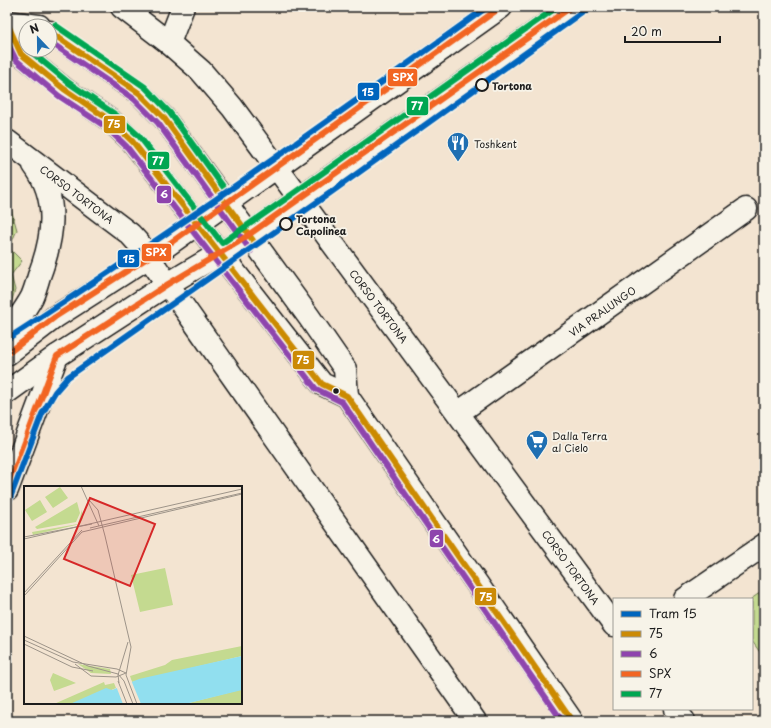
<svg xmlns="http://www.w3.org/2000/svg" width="771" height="728" viewBox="0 0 771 728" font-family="'Playpen Sans',sans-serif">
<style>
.green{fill:#c4da90;stroke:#707b56}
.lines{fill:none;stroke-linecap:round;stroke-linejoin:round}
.minor-casing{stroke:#1c1c1c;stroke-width:25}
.tertiary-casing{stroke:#1c1c1c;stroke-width:25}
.secondary-casing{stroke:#1c1c1c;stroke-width:25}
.minor{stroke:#f7f3e8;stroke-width:22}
.tertiary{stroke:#f7f3e8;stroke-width:22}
.secondary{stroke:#f7f3e8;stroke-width:22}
.bus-1-casing{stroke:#f7f3e8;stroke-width:9}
.bus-2-casing{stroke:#f7f3e8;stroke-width:9}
.bus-3-casing{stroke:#f7f3e8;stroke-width:9}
.bus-4-casing{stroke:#f7f3e8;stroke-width:9}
.bus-1{stroke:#cb8a06;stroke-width:6}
.bus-2{stroke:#8e44ad;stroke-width:6}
.bus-3{stroke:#f26522;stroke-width:6}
.bus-4{stroke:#00a651;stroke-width:6}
.tram-1-casing{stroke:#f7f3e8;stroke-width:9}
.tram-1{stroke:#0065bd;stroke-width:6}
.stop-dot{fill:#f7f3e8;stroke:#1c1c1c;stroke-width:2}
.bus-dot{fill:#1c1c1c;stroke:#f7f3e8;stroke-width:1.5}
.labels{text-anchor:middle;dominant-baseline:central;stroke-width:3.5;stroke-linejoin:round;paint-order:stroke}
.stop-label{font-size:10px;font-weight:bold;fill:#1c1c1c;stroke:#f7f3e8;text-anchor:start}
.poi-label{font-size:10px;fill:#1c1c1c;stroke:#f7f3e8;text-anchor:start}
.street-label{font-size:10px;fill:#1c1c1c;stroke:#f7f3e8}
.inset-road{fill:none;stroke:#9d9489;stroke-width:1}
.view{fill:#d62828;fill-opacity:0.15;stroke:#d62828;stroke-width:2}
.inset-edge{fill:none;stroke:#1c1c1c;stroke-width:2}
.line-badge{stroke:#f7f3e8;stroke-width:1.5}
.badge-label{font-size:11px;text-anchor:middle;font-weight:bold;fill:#fff}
</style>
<rect width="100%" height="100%" fill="#f3e4d1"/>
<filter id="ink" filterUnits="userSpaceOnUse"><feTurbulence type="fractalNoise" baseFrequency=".025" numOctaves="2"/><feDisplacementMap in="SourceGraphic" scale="8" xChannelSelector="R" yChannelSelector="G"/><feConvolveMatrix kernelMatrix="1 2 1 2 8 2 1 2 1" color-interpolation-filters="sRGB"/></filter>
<g filter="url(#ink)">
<g class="green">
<polygon points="7,195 17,230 9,248 22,261 11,275 15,290 11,303 10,312 7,313"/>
<polygon points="764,590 764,658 752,641 752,599 751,599"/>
</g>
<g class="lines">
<g class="minor-casing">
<g id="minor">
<polyline points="122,7 169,43 201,71 232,107 614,625"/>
<polyline points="169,43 183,7"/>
<polyline points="7,141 130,234 140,245 475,721"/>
<path d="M7,335C15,323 25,310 32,297C35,290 37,283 39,276C53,239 60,199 34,165"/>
<polyline points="458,413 746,209"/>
<polyline points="685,599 764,545"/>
<polyline points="675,709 684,721"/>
</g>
</g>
<g class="tertiary-casing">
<polyline id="tertiary" points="7,490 57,356"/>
</g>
<g class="secondary-casing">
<g id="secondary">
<polyline points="7,22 39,26"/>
<polyline points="7,23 21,54 64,89 111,121 133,142 322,384 347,396 572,721"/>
<polyline points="50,32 139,93 164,118 309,317 345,369 347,396"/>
<polyline points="7,354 55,317 166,246 501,7"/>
<polyline points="7,392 57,356 168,284 237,243 571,7"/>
</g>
</g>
<use href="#minor" class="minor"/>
<use href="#tertiary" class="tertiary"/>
<use href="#secondary" class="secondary"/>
<g class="bus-1-casing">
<g id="bus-1">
<polyline points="7,23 21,54 64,89 111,121 133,142 322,384 347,396 572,721"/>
<polyline points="50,32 139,93 164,118 257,246"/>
</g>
</g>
<g class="bus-2-casing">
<g id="bus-2">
<polyline points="7,42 16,60 59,96 106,127 127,147 316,389 342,402 562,721"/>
<polyline points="50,42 134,99 158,123 251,251"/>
</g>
</g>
<g class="bus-3-casing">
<g id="bus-3">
<polyline points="7,354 55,317 166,246 501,7"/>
<polyline points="7,490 57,356 168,284 237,243 571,7"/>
</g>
</g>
<g class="bus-4-casing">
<g id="bus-4">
<polyline points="55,25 145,87 170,113 227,192 487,7"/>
<polyline points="29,50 69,83 116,115 139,136 222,243 287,198 557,7"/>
</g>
</g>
<use href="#bus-1" class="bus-1"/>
<use href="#bus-2" class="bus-2"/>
<use href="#bus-3" class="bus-3"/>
<use href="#bus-4" class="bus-4"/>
<g class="tram-1-casing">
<g id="tram-1">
<path d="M7,339C171,234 329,120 487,7"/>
<polyline points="7,506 42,414 55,392 68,377 330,193 590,7"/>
</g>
</g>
<use href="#tram-1" class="tram-1"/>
</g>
</g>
<defs>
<g id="restaurant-pin" transform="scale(1.15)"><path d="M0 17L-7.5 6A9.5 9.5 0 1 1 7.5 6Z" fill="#1f6fb2" stroke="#f7f3e8"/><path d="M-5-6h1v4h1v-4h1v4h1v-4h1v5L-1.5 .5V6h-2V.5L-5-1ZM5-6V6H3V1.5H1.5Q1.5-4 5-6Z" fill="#fff"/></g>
<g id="supermarket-pin" transform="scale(1.15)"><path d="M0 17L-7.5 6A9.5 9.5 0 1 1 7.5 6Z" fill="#1f6fb2" stroke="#f7f3e8"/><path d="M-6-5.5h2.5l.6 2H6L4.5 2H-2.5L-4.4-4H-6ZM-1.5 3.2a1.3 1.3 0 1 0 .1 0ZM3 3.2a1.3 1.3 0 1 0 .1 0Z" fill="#fff"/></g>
</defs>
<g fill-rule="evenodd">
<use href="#restaurant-pin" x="458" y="143"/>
<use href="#supermarket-pin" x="537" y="441"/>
</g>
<g class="stop-dot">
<circle cx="482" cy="85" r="6"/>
<circle cx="286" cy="224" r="6"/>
</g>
<circle class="bus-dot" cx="336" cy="391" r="3.5"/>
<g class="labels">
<g class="stop-label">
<text x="492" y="85">Tortona</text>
<text x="296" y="218">Tortona<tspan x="296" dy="12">Capolinea</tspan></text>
</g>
<g class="poi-label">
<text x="474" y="143">Toshkent</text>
<text x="552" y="435">Dalla Terra<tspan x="552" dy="12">al Cielo</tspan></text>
</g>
<g class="street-label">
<text transform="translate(77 194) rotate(37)">CORSO TORTONA</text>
<text transform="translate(379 306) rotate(53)">CORSO TORTONA</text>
<text transform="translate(602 311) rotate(-35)">VIA PRALUNGO</text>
<text transform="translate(571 567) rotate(54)">CORSO TORTONA</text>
</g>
</g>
<g transform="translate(24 486)">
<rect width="218" height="218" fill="#f3e4d1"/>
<path d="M36,1L44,12L29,22L21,11ZM16,14L23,26L8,35L1,24ZM53,16L56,27L52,36L13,43L11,41ZM58,24L59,32L56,38L9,49L8,46L54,38ZM141,82L149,119L116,126L107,89ZM218,160V170L108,196L106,190L141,179L148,174ZM54,178L86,183L87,188L67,187ZM29,187L52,197L30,205L26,194ZM80,196L81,199L90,197L92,202L55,218H30ZM215,204H218V218H161Z" fill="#c4da90"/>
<path d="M218,170V204L161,218H46L82,202L88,204L115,193Z" fill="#91dfef"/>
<path d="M107,194L117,218H99L92,200Z" fill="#f3e4d1"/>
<path class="inset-road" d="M57,0L75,40M65,14L74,24L81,50L107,161L102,189L113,218M66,42L218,7M0,51L68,38M0,53L218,3M0,107L58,44M0,110L58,46L218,8M0,150L64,180L94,188L100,195L109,218M0,154L49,176L93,183L102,187M0,158L48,181L69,185M51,178L67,190L92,191L102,187M94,195L103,218M95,197L94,189L104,156"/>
<path class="view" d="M66,12L131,38L106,100L40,73Z"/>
<rect width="218" height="218" class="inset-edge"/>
</g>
<g class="line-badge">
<rect x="387" y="68" width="31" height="19" rx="4" fill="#f26522"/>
<rect x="357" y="82" width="23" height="19" rx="4" fill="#0065bd"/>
<rect x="406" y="96" width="23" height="20" rx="4" fill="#00a651"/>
<rect x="103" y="115" width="23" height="19" rx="4" fill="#cb8a06"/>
<rect x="147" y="151" width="23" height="19" rx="4" fill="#00a651"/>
<rect x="156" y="185" width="16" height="19" rx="4" fill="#8e44ad"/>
<rect x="141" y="243" width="31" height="19" rx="4" fill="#f26522"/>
<rect x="117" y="249" width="23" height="19" rx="4" fill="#0065bd"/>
<rect x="292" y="350" width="23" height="20" rx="4" fill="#cb8a06"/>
<rect x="429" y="529" width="15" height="19" rx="4" fill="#8e44ad"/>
<rect x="474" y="587" width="23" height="19" rx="4" fill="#cb8a06"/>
</g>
<g class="badge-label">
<text x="403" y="81">SPX</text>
<text x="368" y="96">15</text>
<text x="417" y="110">77</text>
<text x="114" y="128">75</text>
<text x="158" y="165">77</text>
<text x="164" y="198">6</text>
<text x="156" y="256">SPX</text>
<text x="129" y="263">15</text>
<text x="303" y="364">75</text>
<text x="436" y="543">6</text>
<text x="486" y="601">75</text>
</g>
<rect width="771" height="728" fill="none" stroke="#f7f3e8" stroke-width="24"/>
<rect x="12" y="12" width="747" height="704" fill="none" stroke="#1c1c1c" stroke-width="1.5" filter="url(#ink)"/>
<rect x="613" y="598" width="140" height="112" fill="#f7f3e8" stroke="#9f9d96"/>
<rect x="621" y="611" width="20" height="6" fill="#0065bd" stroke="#9f9d96"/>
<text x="649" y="618" font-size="12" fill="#1c1c1c">Tram 15</text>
<rect x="621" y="631" width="20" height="6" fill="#cb8a06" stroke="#9f9d96"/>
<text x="649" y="638" font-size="12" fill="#1c1c1c">75</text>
<rect x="621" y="651" width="20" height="6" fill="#8e44ad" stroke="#9f9d96"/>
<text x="649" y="658" font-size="12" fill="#1c1c1c">6</text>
<rect x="621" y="671" width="20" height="6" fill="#f26522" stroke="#9f9d96"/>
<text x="649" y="678" font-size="12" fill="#1c1c1c">SPX</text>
<rect x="621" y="691" width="20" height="6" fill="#00a651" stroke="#9f9d96"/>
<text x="649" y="698" font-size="12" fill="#1c1c1c">77</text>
<g transform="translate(38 38) rotate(338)"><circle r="19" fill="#f7f3e8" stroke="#9f9d96"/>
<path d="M0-3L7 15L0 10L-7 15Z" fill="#1f6fb2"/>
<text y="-6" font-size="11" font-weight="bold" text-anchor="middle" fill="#1c1c1c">N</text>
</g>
<path d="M625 36v6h95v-6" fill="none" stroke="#1c1c1c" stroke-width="2"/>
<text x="631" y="36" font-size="12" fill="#1c1c1c" stroke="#f7f3e8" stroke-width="3" paint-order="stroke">20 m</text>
</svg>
